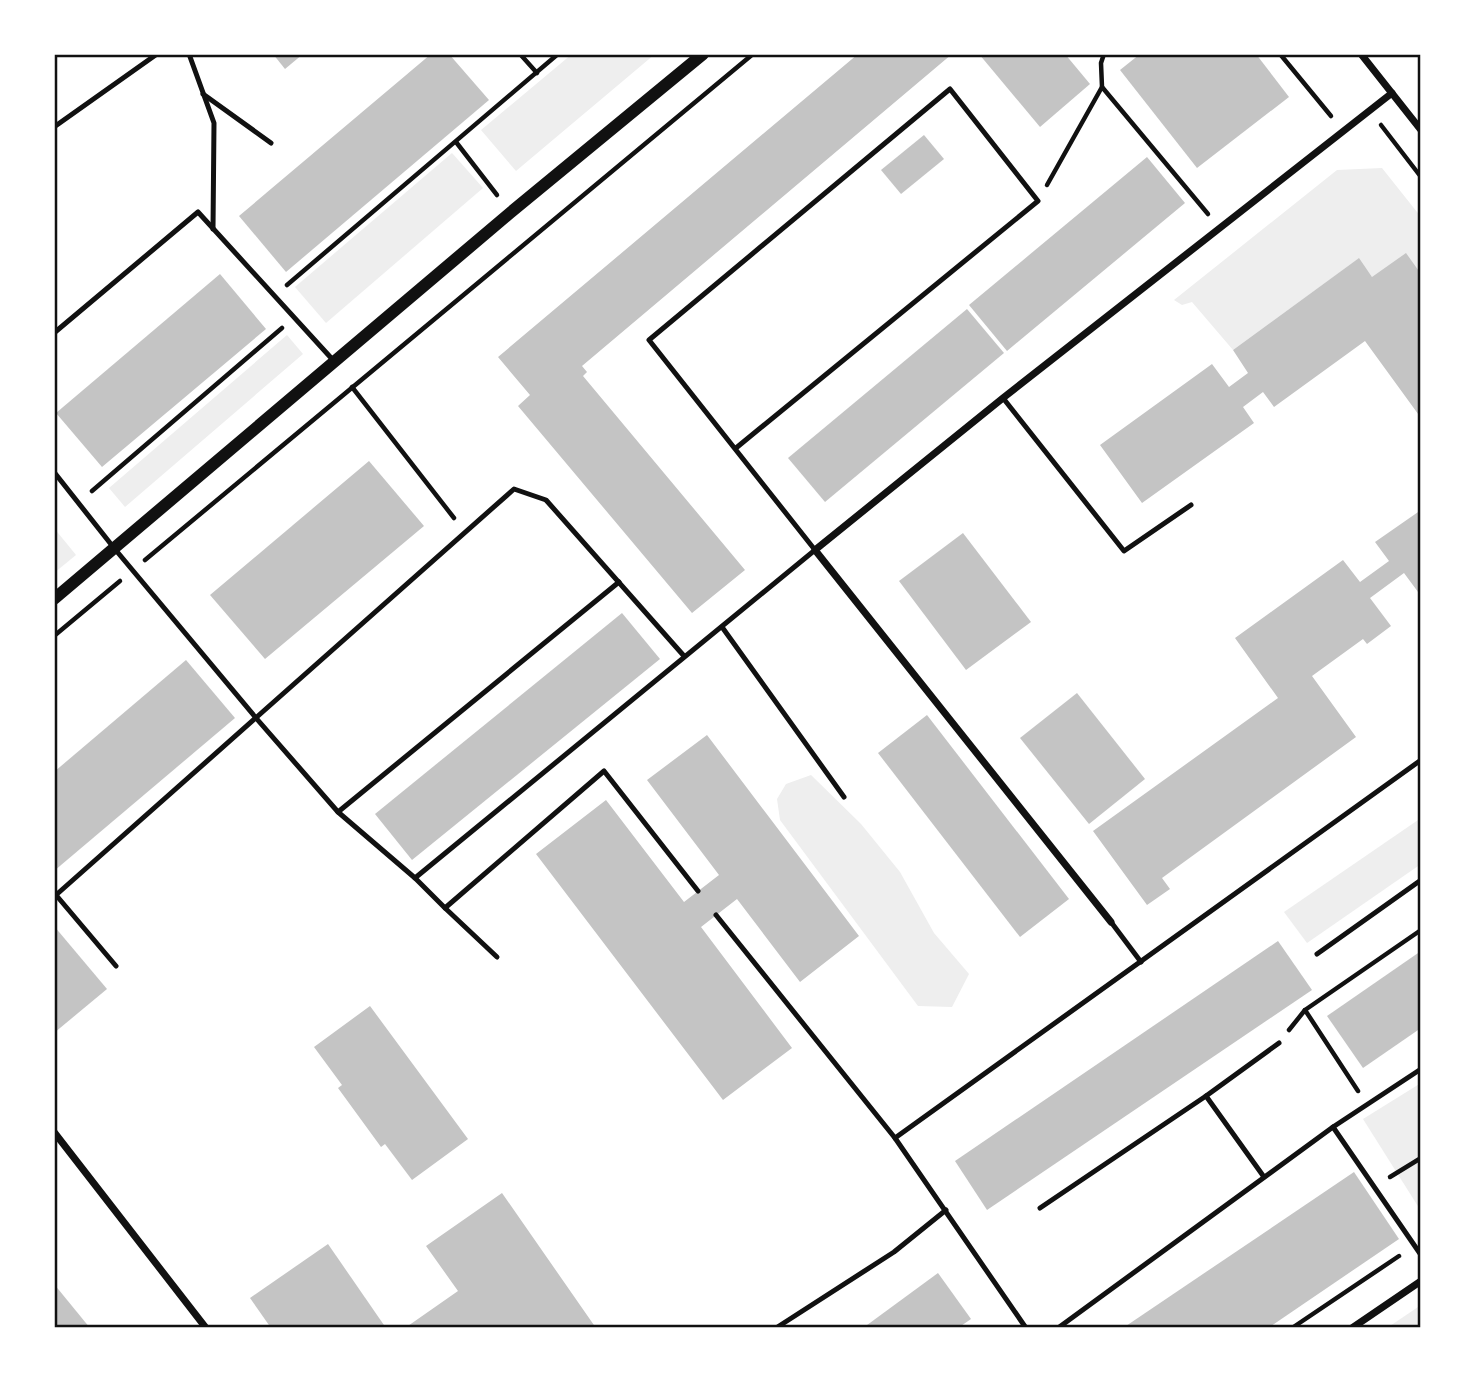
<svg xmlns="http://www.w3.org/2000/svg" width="1475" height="1382" viewBox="0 0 1475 1382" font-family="'DejaVu Sans',sans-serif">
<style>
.green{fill:#eee}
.building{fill:#c4c4c4}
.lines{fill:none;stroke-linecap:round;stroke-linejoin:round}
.path{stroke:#111;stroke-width:4.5}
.service{stroke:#111;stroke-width:5}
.minor{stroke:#111;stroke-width:7}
.tertiary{stroke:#111;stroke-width:12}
.neatline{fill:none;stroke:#111;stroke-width:2.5}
</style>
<rect width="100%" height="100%" fill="#fff"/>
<g class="green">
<polygon points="572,54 655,54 516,171 481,130"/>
<polygon points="452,153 483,188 326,323 295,287"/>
<polygon points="1382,168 1421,217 1421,274 1372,277 1358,259 1233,350 1192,302 1182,305 1174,300 1337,170"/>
<polygon points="287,335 303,354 125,507 109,488"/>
<polygon points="54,528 76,555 54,573"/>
<polygon points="811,775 861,824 900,872 934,933 969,974 952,1007 918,1006 780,820 777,799 786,784"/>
<polygon points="1421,818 1421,864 1307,943 1284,912"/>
<polygon points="1421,1083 1421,1211 1363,1119"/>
<polygon points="1421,1305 1421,1328 1387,1328"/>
</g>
<g class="building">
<polygon points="273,54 303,54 285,69"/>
<polygon points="431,54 449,54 489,100 286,272 239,216"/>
<polygon points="858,54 952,54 582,366 587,372 583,376 745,570 692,613 518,406 530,395 498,357"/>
<polygon points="979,54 1065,54 1090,84 1040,127"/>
<polygon points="1140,54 1256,54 1289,97 1197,168 1120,70"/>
<polygon points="924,135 944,159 901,194 881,170"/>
<polygon points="1147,157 1185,203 1007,351 969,305"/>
<polygon points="1406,253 1421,274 1421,418 1365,341 1274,407 1263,392 1243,407 1254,423 1142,503 1100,445 1212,364 1229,387 1248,373 1233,350 1359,258 1372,277"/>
<polygon points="220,274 266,329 102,467 56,413"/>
<polygon points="967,309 1004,353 825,502 788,458"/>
<polygon points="369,461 424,526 265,659 210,595"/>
<polygon points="1421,510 1421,596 1404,573 1370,598 1391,626 1367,644 1363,639 1312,676 1356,737 1162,878 1170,889 1147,905 1093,831 1278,698 1235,638 1343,560 1360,582 1389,561 1375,542"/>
<polygon points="963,533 1031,622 966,670 899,581"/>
<polygon points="622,613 660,659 412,860 375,814"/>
<polygon points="186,660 235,718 54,871 54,772"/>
<polygon points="1077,693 1145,779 1089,824 1020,738"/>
<polygon points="927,715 1069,899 1020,937 878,753"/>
<polygon points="707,735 859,936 800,982 737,899 701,927 792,1048 723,1100 536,854 606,800 684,902 719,875 647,780"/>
<polygon points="54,926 107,989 54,1033"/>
<polygon points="1278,941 1312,990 987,1210 955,1161"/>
<polygon points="1421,951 1421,1028 1363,1068 1327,1016"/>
<polygon points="370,1006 468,1139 412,1180 385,1144 381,1147 338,1088 342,1085 314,1047"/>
<polygon points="1354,1172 1399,1239 1268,1328 1123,1328"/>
<polygon points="502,1193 596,1328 405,1328 458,1291 426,1246"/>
<polygon points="328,1244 386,1328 271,1328 250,1298"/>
<polygon points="938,1273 971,1319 958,1328 863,1328"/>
<polygon points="54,1284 90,1328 54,1328"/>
</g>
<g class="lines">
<g class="path">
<polyline points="520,54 537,73"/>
<polyline points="1280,54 1331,116"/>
<polyline points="1102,87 1101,63 1104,54"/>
<polyline points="1381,125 1421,177"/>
<polyline points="456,142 497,195"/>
<polyline points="1047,185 1102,87 1208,214"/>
<polyline points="287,285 558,54"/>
<polyline points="352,387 454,518"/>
<polyline points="92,491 282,328"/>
<polyline points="145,560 753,54"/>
<polyline points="54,636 120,581"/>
<polyline points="1305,1010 1358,1091"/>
<polyline points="1289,1030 1305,1010 1421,930"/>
<polyline points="1390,1177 1421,1158"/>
<polyline points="1292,1328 1399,1256"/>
</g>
<g class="service">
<polyline points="189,54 214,123 213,229"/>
<polyline points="203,94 271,143"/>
<polyline points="54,127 157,54"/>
<polyline points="54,333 198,212 333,360"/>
<polyline points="1003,398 1124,551 1191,505"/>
<polyline points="54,472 114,548 256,718 338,812 415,878 815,550 649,340 950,89 1038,201 736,448"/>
<polyline points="722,627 844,797"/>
<polyline points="338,812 619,582"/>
<polyline points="415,878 445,908 604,771 698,891"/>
<polyline points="445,908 497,957"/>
<polyline points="716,915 895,1138 1026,1328"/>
<polyline points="1111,922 1141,962"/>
<polyline points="1317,954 1421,880"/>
<polyline points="116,966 56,895 514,489 546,500 684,656"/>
<polyline points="1206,1096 1264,1177"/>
<polyline points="1333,1127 1421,1255"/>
<polyline points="895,1138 1421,760"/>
<polyline points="1040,1208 1206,1096 1279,1043"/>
<polyline points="776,1328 894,1252 946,1210"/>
<polyline points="1058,1328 1333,1127 1421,1069"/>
</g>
<g class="minor">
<polyline points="1361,54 1421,130"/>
<polyline points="1111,922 815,550 1003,398 1392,93"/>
<polyline points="54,1132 206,1328"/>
<polyline points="1352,1328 1421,1281"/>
</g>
<polyline class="tertiary" points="54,599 510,213 703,54"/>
</g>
<rect width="1475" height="1382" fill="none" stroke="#ffffff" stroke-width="112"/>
<rect x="56" y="56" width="1363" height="1270" class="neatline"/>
</svg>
